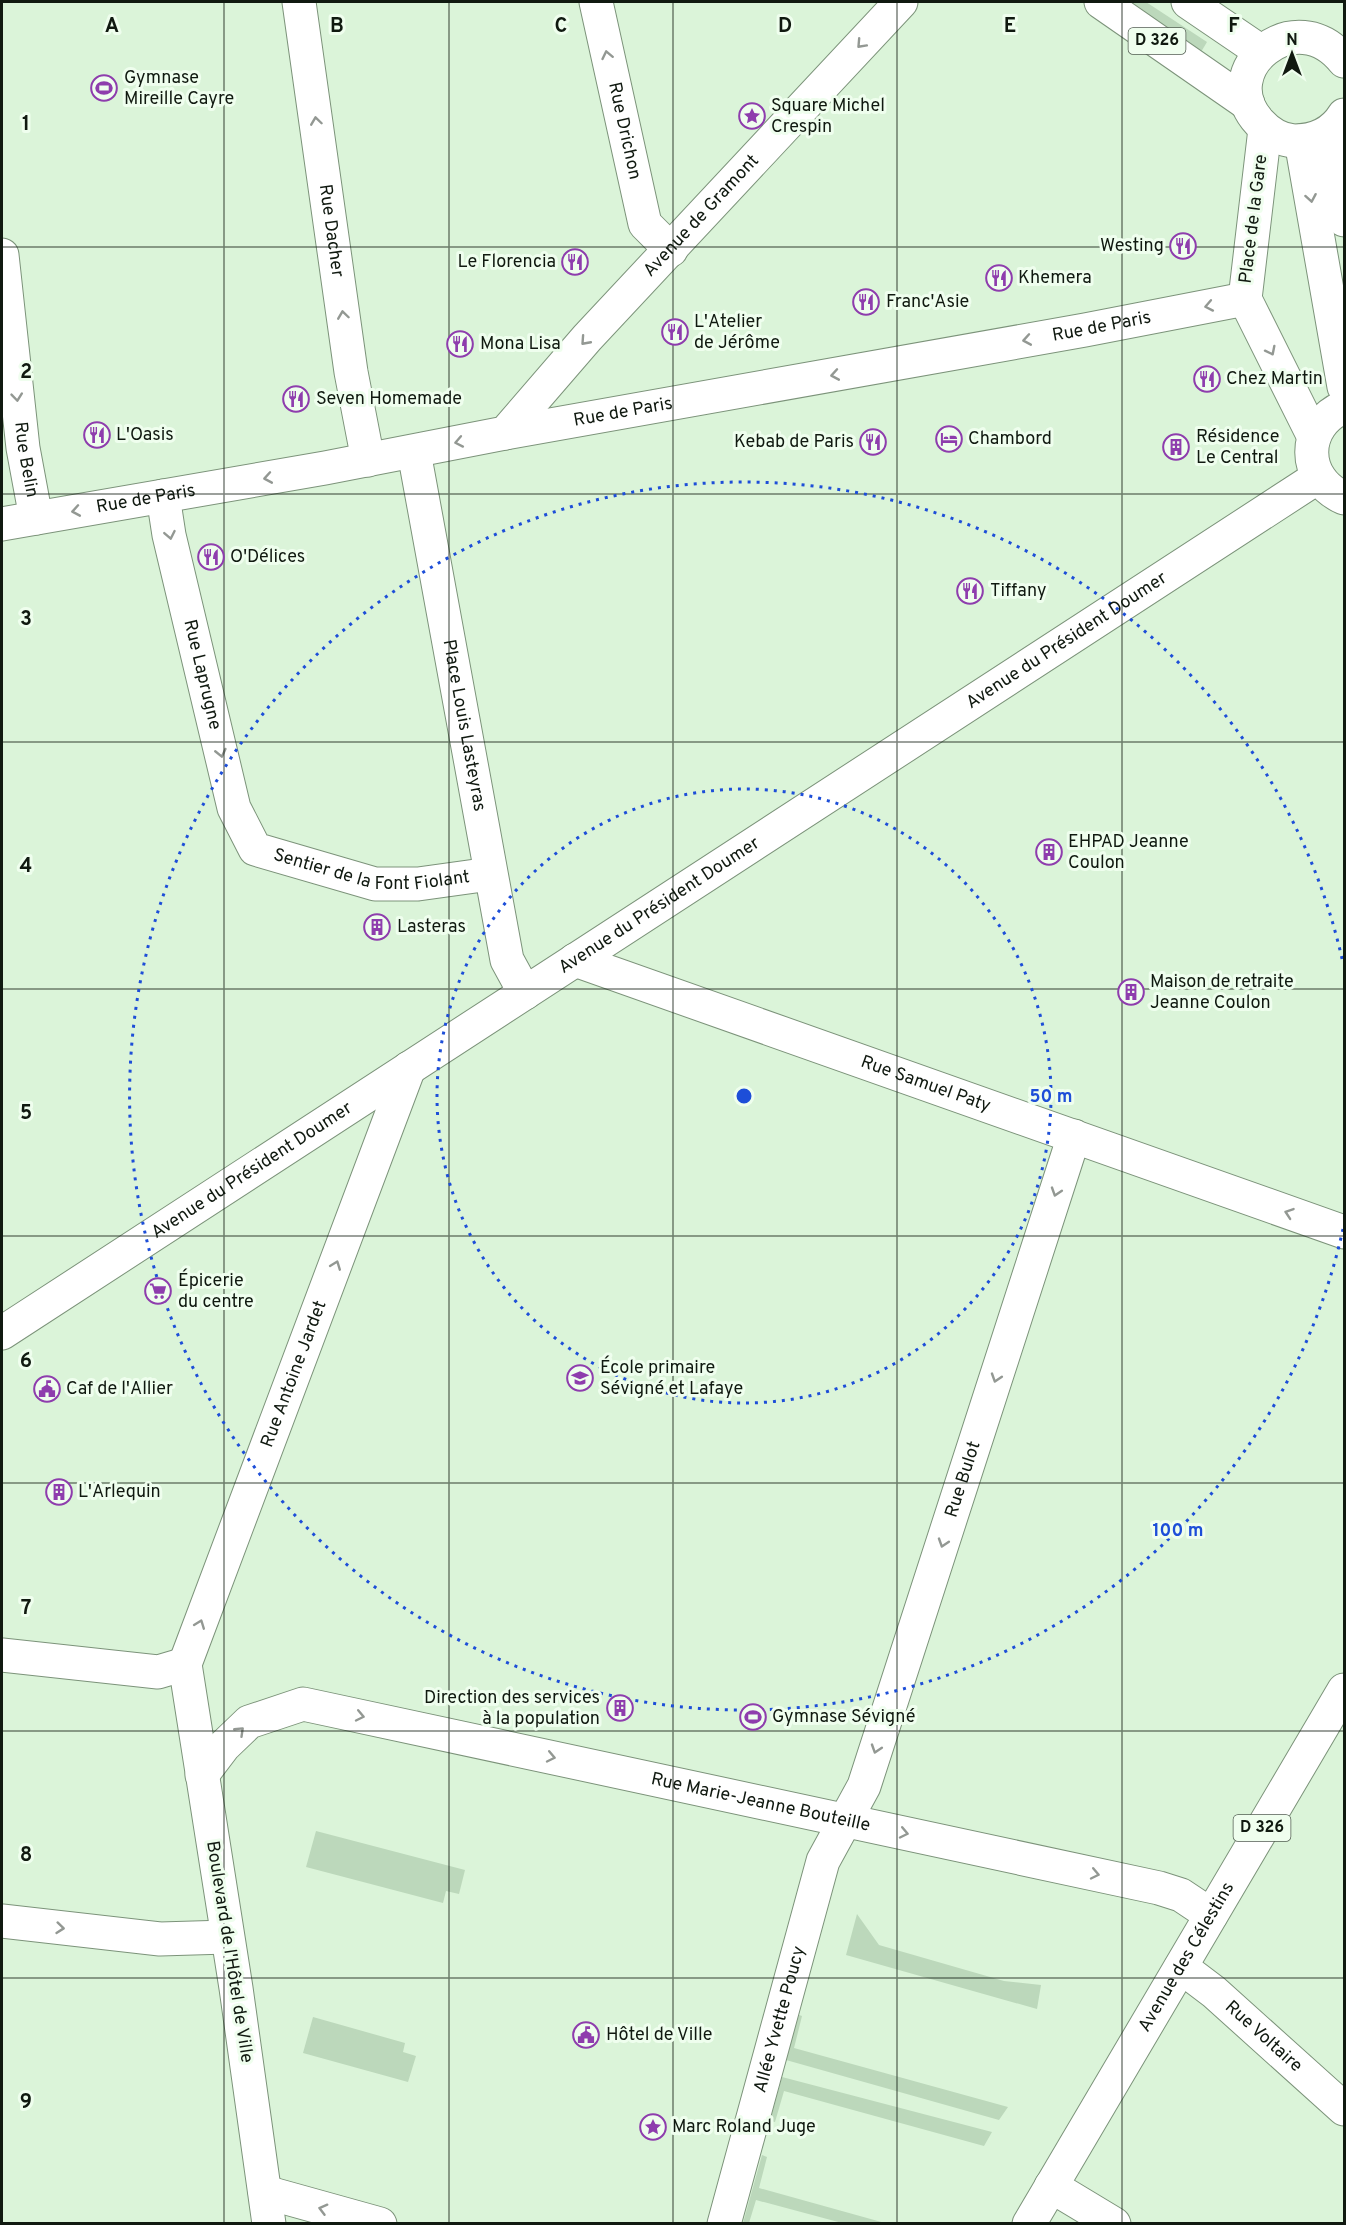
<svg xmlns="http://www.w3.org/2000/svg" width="1346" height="2225" viewBox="0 0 1346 2225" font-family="Overpass,sans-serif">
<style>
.green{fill:#bcd8bb}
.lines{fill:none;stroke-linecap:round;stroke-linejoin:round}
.street-casing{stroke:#7c937a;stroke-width:35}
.secondary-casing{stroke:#7c937a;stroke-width:35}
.primary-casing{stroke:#7c937a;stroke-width:35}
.street{stroke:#fff;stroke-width:33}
.secondary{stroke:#fff;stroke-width:33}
.primary{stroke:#fff;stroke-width:33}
.oneway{stroke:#939893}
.grid{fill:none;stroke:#101910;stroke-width:1.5;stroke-opacity:0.55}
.ring{fill:none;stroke:#1d4ed8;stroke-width:3;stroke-dasharray:3 6}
.labels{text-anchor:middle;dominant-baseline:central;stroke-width:6;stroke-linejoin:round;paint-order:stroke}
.shield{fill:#effeee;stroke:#535e53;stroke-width:1.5}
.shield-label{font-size:16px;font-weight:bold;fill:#101910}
.poi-label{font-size:18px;fill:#101910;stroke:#effeee;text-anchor:start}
.street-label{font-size:18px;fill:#101910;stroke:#effeee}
.grid-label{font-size:20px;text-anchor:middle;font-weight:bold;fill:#101910;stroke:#effeee;stroke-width:6;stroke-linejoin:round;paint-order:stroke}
.centre{fill:#1d4ed8;stroke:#effeee;stroke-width:3}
.ring-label{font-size:18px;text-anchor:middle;font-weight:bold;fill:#1d4ed8;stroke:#effeee;stroke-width:6;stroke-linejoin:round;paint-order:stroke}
</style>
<rect width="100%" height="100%" fill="#dbf4d9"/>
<g class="green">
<polygon points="1126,2 1146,2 1207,42 1201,52"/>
<polygon points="316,1831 465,1870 459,1894 446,1891 443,1903 306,1867"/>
<polygon points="857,1914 879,1945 1004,1981 1041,1985 1037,2009 846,1955"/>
<polygon points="799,2015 802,2016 794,2048 1008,2107 999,2120 786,2060"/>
<polygon points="313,2017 405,2043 403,2052 416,2056 408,2082 303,2053"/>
<polygon points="782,2077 992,2132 984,2146 784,2091 775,2122 770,2121"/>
<polygon points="762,2155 767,2157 759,2188 885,2223 842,2223 756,2200 749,2223 743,2223"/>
</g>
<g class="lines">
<g class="street-casing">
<g id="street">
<path id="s1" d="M299,2L351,372L368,460"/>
<path id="s2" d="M596,2L645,224L671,250"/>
<polyline points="1265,129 1245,299 1314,437"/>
<path id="s3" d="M2,255L23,448L36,518"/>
<path id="s4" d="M505,433L1085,330L1245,299"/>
<path id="s5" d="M414,452L507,960L525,993"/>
<path id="s6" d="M163,496L169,535L234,808L255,849L375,884H418L490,874"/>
<path id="s7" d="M575,960L1344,1232"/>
<path id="s8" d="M2,1333L1318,477"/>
<polyline points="2,1655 158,1672 185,1664"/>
<path id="s9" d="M202,1775L224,1746L249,1722L303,1704L1159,1888L1181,1895L1211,1915"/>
<polyline points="2,1921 160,1939 227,1937"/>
<path id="s10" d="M1181,1967L1214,1992L1344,2109"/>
<polyline points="1051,2186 1114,2224"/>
<polyline points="265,2192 380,2224"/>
<path id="s11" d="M269,2224L236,1988L185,1664L409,1068"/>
<path id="s12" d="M724,2224L823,1861L864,1786L1074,1136"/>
</g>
</g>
<g class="secondary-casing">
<g id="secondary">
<path id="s13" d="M2,524L325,468L505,433L587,338L901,2"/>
</g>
</g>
<g class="primary-casing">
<g id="primary">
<polyline points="1101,2 1248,104"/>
<polyline points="1188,2 1260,51"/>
<path d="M1344,61C1296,0 1212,70 1259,122C1268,132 1280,140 1294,141C1316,141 1333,133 1344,115"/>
<polyline points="1329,132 1344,220"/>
<polyline points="1301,141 1344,387"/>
<path d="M1344,407C1301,425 1301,479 1344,498"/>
<path id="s14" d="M1029,2224L1344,1690"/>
</g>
</g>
<use href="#street" class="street"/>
<use href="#secondary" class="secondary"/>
<use href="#primary" class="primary"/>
</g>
<defs><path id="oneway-chevron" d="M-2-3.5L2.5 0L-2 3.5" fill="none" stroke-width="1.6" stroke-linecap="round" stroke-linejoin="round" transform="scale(1.5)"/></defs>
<g class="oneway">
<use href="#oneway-chevron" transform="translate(861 44) rotate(133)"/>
<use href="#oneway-chevron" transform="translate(607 55) rotate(-102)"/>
<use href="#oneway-chevron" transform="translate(316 121) rotate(-98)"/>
<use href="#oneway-chevron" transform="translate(1311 198) rotate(80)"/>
<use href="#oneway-chevron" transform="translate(1209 306) rotate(169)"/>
<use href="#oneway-chevron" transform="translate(343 315) rotate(-98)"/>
<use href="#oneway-chevron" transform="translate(1027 340) rotate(170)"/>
<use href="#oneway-chevron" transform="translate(585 341) rotate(132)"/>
<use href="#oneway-chevron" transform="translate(1271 351) rotate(63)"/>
<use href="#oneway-chevron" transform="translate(835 375) rotate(170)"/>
<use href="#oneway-chevron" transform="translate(17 397) rotate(84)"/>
<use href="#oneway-chevron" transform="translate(459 442) rotate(169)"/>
<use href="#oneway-chevron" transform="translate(268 478) rotate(170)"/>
<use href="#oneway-chevron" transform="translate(76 511) rotate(170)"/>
<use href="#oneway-chevron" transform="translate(170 535) rotate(79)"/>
<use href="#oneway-chevron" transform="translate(221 753) rotate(77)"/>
<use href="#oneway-chevron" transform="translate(1056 1192) rotate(108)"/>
<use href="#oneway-chevron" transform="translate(1289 1213) rotate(-161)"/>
<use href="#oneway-chevron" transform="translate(336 1265) rotate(-69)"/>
<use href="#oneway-chevron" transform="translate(996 1378) rotate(108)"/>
<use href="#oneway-chevron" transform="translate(943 1543) rotate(108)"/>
<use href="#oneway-chevron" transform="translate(200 1624) rotate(-69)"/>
<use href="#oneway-chevron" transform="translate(360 1716) rotate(12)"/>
<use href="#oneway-chevron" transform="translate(240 1731) rotate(-44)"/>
<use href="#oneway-chevron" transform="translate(876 1749) rotate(108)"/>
<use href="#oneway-chevron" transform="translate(551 1757) rotate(12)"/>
<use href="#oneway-chevron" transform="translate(904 1833) rotate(12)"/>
<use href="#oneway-chevron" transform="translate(1095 1874) rotate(12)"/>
<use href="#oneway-chevron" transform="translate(60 1928) rotate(6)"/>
<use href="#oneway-chevron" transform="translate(323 2209) rotate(-165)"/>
</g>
<path class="grid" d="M224,2V2224M449,2V2224M673,2V2224M897,2V2224M1122,2V2224M2,247H1344M2,494H1344M2,742H1344M2,989H1344M2,1236H1344M2,1483H1344M2,1731H1344M2,1978H1344"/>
<g class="ring">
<circle cx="744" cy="1096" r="307"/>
<path d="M1343 1229A614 614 0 1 1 1343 963"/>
</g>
<defs>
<g id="stadium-ring" transform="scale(1.35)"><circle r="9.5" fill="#effeee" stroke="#8e3dad" stroke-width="1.5"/><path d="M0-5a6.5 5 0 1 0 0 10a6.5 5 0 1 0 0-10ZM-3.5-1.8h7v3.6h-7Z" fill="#8e3dad"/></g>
<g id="sight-ring" transform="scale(1.35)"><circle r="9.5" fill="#effeee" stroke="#8e3dad" stroke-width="1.5"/><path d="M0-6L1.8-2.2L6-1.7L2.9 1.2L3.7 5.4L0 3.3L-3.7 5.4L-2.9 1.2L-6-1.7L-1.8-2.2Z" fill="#8e3dad"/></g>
<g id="restaurant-ring" transform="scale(1.35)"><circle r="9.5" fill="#effeee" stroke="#8e3dad" stroke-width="1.5"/><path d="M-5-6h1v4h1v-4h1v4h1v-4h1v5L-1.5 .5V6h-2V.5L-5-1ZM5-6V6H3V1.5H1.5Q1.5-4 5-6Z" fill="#8e3dad"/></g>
<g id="hotel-ring" transform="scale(1.35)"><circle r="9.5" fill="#effeee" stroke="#8e3dad" stroke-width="1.5"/><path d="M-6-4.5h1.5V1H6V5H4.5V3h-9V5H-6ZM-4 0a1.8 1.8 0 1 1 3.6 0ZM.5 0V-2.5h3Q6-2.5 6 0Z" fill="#8e3dad"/></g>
<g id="building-ring" transform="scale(1.35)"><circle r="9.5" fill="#effeee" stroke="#8e3dad" stroke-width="1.5"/><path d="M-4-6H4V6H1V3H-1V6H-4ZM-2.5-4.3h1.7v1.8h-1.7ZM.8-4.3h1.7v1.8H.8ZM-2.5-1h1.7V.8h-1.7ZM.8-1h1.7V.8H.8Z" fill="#8e3dad"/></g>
<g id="supermarket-ring" transform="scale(1.35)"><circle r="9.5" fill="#effeee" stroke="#8e3dad" stroke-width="1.5"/><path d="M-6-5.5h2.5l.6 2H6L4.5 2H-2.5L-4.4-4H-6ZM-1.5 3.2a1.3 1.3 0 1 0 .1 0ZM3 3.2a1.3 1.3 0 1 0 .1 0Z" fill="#8e3dad"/></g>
<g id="school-ring" transform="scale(1.35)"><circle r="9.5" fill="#effeee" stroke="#8e3dad" stroke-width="1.5"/><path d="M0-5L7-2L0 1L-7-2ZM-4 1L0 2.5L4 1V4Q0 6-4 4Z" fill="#8e3dad"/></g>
<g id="civic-ring" transform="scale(1.35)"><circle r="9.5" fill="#effeee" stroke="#8e3dad" stroke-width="1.5"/><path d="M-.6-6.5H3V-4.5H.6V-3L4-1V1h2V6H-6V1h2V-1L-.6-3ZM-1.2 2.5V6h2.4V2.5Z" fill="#8e3dad"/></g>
</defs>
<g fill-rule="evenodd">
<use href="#stadium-ring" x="104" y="88"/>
<use href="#sight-ring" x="752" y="116"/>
<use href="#restaurant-ring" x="1183" y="246"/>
<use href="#restaurant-ring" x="575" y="262"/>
<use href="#restaurant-ring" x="999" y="278"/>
<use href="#restaurant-ring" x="866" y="302"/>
<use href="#restaurant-ring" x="675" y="332"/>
<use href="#restaurant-ring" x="460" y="344"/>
<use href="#restaurant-ring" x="1207" y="379"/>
<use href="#restaurant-ring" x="296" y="399"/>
<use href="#restaurant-ring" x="97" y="435"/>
<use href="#hotel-ring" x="949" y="439"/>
<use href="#restaurant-ring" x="873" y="442"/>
<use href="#building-ring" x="1176" y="447"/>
<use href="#restaurant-ring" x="211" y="557"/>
<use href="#restaurant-ring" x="970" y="591"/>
<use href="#building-ring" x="1049" y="852"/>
<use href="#building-ring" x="377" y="927"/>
<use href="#building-ring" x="1131" y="992"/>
<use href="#supermarket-ring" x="158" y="1291"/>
<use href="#school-ring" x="580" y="1378"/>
<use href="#civic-ring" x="47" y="1389"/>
<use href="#building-ring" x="59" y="1492"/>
<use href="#building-ring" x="620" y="1708"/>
<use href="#stadium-ring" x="753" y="1717"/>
<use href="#civic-ring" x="586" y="2035"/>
<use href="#sight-ring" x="653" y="2127"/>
</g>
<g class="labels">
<g class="shield">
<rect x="1128.5" y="28" width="57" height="26" rx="4.5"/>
<rect x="1233.5" y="1815" width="57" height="26" rx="4.5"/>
</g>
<g class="shield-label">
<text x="1157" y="41">D 326</text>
<text x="1262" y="1828">D 326</text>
</g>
<g class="poi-label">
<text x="124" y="78">Gymnase<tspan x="124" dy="21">Mireille Cayre</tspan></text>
<text x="771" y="106">Square Michel<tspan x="771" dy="21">Crespin</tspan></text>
<text x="1164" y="246" text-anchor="end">Westing</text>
<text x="556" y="262" text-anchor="end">Le Florencia</text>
<text x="1018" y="278">Khemera</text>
<text x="886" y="302">Franc'Asie</text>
<text x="694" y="322">L'Atelier<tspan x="694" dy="21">de Jérôme</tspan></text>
<text x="480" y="344">Mona Lisa</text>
<text x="1226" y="379">Chez Martin</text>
<text x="316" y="399">Seven Homemade</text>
<text x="116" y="435">L'Oasis</text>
<text x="1196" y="437">Résidence<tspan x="1196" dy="21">Le Central</tspan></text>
<text x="968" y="439">Chambord</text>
<text x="854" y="442" text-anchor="end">Kebab de Paris</text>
<text x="230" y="557">O'Délices</text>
<text x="990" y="591">Tiffany</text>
<text x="1068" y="842">EHPAD Jeanne<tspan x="1068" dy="21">Coulon</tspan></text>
<text x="397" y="927">Lasteras</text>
<text x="1150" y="982">Maison de retraite<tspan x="1150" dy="21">Jeanne Coulon</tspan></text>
<text x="178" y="1281">Épicerie<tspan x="178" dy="21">du centre</tspan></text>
<text x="600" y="1368">École primaire<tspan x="600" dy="21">Sévigné et Lafaye</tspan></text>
<text x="66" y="1389">Caf de l'Allier</text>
<text x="78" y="1492">L'Arlequin</text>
<text x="600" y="1698" text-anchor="end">Direction des services<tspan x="600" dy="21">à la population</tspan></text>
<text x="772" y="1717">Gymnase Sévigné</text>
<text x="606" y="2035">Hôtel de Ville</text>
<text x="672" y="2127">Marc Roland Juge</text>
</g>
<g class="street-label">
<text stroke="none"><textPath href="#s2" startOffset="132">Rue Drichon</textPath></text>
<text stroke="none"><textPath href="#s13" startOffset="804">Avenue de Gramont</textPath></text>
<text transform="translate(1254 219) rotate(-83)">Place de la Gare</text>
<text stroke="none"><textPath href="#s1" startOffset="231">Rue Dacher</textPath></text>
<text stroke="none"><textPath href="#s4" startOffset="606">Rue de Paris</textPath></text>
<text stroke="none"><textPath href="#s4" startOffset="120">Rue de Paris</textPath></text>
<text stroke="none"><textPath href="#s3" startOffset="206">Rue Belin</textPath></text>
<text stroke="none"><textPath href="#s13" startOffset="146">Rue de Paris</textPath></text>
<text stroke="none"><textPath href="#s8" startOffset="1270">Avenue du Président Doumer</textPath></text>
<text stroke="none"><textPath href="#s6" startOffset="183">Rue Laprugne</textPath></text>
<text stroke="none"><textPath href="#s5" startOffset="278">Place Louis Lasteyras</textPath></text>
<text stroke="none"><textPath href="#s6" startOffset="486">Sentier de la Font Fiolant</textPath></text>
<text stroke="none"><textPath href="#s8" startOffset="784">Avenue du Président Doumer</textPath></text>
<text stroke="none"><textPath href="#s7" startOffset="372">Rue Samuel Paty</textPath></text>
<text stroke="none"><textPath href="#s8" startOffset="298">Avenue du Président Doumer</textPath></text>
<text stroke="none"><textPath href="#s11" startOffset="876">Rue Antoine Jardet</textPath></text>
<text stroke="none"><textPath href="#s12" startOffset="784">Rue Bulot</textPath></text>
<text stroke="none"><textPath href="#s9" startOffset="596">Rue Marie-Jeanne Bouteille</textPath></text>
<text transform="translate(229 1952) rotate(81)">Boulevard de l'Hôtel de Ville</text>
<text stroke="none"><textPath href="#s14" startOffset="310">Avenue des Célestins</textPath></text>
<text stroke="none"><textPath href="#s12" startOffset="212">Allée Yvette Poucy</textPath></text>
<text stroke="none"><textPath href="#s10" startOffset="108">Rue Voltaire</textPath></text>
</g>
</g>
<g class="grid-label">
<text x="112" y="32">A</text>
<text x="337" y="32">B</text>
<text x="561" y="32">C</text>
<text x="785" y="32">D</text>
<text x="1010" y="32">E</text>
<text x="1234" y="32">F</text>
<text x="26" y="130">1</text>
<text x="26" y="378">2</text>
<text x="26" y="625">3</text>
<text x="26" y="872">4</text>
<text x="26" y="1119">5</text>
<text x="26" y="1367">6</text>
<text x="26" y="1614">7</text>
<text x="26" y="1861">8</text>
<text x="26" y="2108">9</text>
</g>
<circle cx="744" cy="1096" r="9" class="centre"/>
<g class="ring-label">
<text x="1051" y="1102">50 m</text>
<text x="1178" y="1536">100 m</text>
</g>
<rect width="1346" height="2225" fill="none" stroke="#101910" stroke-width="6"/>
<g transform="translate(1292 54)" stroke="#effeee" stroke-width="4.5" paint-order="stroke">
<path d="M0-4.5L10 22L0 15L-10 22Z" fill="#101910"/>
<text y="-9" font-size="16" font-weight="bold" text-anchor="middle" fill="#101910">N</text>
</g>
</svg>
